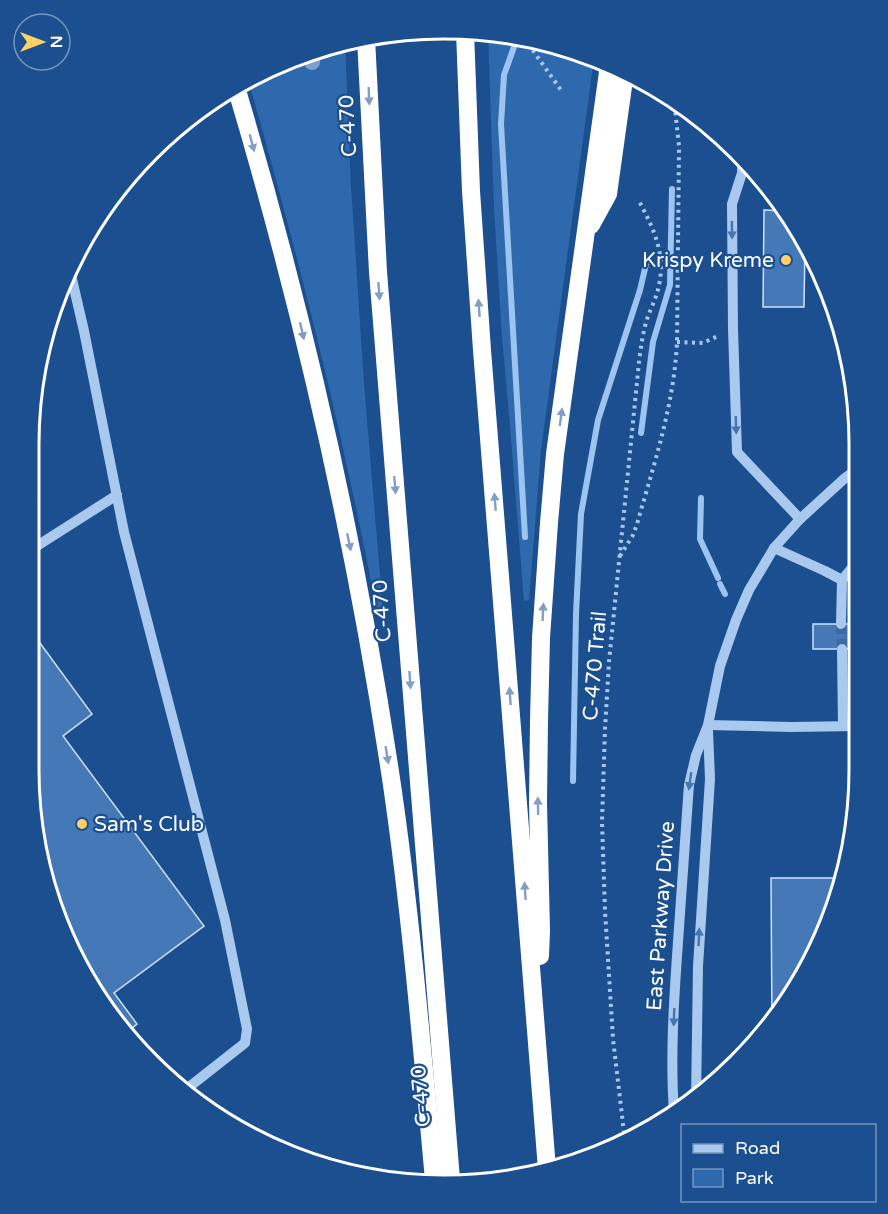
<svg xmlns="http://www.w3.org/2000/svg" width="888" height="1214" viewBox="0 0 888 1214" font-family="'Varela Round',sans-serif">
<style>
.green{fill:#2e69ad}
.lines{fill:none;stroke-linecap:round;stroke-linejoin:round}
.stream{stroke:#9cc4f0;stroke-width:6}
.building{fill:#4478b7;stroke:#cfe3fa;stroke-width:1.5}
.minor-tunnel{stroke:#3d69a0;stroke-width:10;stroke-dasharray:10 5;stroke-linecap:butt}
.path{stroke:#a9c9ee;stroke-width:4;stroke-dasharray:3 4.5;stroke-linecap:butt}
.minor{stroke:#a9c9ee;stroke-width:10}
.highway{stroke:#fff;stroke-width:18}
.tree{fill:#7ea0ca}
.oneway{fill:#829ec1}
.oneway2{fill:#4674ac}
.poi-dot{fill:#ffd166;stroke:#1b4f8f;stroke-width:2}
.labels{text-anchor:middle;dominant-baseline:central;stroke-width:4.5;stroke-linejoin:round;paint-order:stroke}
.street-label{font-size:21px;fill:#fff;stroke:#1b4f8f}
.poi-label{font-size:21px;fill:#fff;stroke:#1b4f8f;text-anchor:end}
.rim{fill:none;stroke:#fff;stroke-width:3}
</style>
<rect width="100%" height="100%" fill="#1b4f8f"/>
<g class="green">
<polygon points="488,32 498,32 577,50 594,58 541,450 529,600 524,601 509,414 502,337 494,208"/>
<path d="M345,41L351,186L364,384L383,611L377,612C343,432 298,255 248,79L260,72L336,43Z"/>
</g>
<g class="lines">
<g class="stream">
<polyline points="514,47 504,75 501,124 525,537"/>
<polyline points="641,433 653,342 670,285 672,189"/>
<polyline points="701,498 700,539 718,578"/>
<polyline points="720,584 725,594"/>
<polyline points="573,781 576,614 581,514 598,420 640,290 647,260"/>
</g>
</g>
<g class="building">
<polygon points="764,210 785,211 805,245 804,307 763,307"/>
<polygon points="813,624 857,624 858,649 813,649"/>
<polygon points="29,628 92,714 63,736 204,926 114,993 137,1024 126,1033 98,1001 43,878 28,770"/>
<polygon points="771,878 845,878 816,954 772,1025"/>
</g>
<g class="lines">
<polyline class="minor-tunnel" points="841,624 842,649"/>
<g class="path">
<polyline points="524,38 561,90"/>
<polyline points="677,342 703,343 720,335"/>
<path d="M620,556L633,535L637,524C654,464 674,405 677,342L679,146L674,100"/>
<path d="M625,1141L613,1039L605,911L602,822L605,729L609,662L639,362C641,346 643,331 648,316C652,306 657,296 659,285C666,254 653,227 639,201"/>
</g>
<g class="minor">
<polyline points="742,157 742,173 732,204 733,329 737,452 800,519"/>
<polyline points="71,275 84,331 124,532 225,920 247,1029 245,1043 184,1091"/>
<polyline points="774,548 825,571 842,580"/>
<polyline points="29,551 117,495"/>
<polyline points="841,624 842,580 857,562"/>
<polyline points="842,649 843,726"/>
<polyline points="708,725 791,727 858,726"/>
<polyline points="696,1100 698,966 710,779 708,731"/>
<path d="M674,1113C670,1056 674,998 678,942C682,889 685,837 689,785L696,755L708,725L720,666L736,620L749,590L774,548L800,519L845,478L856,470"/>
</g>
<g class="highway">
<polyline points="465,31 471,191 482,350 547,1169"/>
<polyline points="366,38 378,272 451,1180"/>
<path d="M236,87C304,315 357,549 392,785C411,916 422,1048 434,1180"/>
<polyline points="591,225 608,194 625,72"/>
<polyline points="540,956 541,931 538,803 539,721 541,638 549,523 555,454 609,65"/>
</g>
</g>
<circle class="tree" cx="312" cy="62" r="8"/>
<defs><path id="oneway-solid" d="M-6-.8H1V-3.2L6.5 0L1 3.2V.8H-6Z" transform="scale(1.5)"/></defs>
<g class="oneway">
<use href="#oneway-solid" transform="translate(369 96) rotate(88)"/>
<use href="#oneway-solid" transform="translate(252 143) rotate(75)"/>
<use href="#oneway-solid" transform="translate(379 291) rotate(86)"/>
<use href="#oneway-solid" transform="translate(479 308) rotate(-94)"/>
<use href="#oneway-solid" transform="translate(302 331) rotate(77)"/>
<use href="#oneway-solid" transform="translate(561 417) rotate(-82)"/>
<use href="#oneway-solid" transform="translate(395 485) rotate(85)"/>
<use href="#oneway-solid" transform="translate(495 502) rotate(-95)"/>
<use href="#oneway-solid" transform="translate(349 542) rotate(78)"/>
<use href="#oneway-solid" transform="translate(543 612) rotate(-87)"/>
<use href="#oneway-solid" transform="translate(410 680) rotate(86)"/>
<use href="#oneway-solid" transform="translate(510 696) rotate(-94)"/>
<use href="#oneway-solid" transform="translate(387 755) rotate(81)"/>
<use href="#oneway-solid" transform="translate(538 806) rotate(-91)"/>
<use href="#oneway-solid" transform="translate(525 891) rotate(-94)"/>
</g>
<g class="oneway2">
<use href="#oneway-solid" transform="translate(732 230) rotate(89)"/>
<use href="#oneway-solid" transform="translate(736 425) rotate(88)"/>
<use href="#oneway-solid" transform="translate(690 781) rotate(98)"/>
<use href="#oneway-solid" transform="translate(699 937) rotate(-87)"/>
<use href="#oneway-solid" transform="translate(674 1017) rotate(92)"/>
</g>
<g class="poi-dot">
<circle cx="786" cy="260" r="6"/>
<circle cx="82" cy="824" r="6"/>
</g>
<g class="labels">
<g class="street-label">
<text transform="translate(348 126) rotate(-93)">C-470</text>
<text transform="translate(382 611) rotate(-94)">C-470</text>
<text transform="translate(595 666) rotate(-85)">C-470 Trail</text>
<text transform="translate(661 916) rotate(-86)">East Parkway Drive</text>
<text transform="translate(421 1096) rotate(-95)">C-470</text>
</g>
<g class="poi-label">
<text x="774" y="260">Krispy Kreme</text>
<text x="94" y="824" text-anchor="start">Sam's Club</text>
</g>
</g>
<path d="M0 0H888V1214H0ZM444 39H444A405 405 0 0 1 849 444V770A405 405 0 0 1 444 1175H444A405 405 0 0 1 39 770V444A405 405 0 0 1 444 39Z" fill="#1b4f8f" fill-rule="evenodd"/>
<path class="rim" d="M444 39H444A405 405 0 0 1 849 444V770A405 405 0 0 1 444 1175H444A405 405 0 0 1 39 770V444A405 405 0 0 1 444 39Z"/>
<rect x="681" y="1124" width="195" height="78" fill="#1b4f8f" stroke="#7695bc" stroke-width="1.5"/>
<rect x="693" y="1144" width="30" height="9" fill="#a9c9ee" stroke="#7695bc" stroke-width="1.5"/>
<text x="735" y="1154" font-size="18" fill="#ffffff">Road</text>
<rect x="693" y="1169" width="30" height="18" fill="#2e69ad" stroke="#7695bc" stroke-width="1.5"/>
<text x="735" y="1184" font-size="18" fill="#ffffff">Park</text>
<g transform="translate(42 42) rotate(90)"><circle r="28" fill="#1b4f8f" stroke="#7695bc" stroke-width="1.5"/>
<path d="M0-4.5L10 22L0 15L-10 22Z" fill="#ffd166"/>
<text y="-9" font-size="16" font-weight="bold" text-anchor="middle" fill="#ffffff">N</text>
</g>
</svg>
